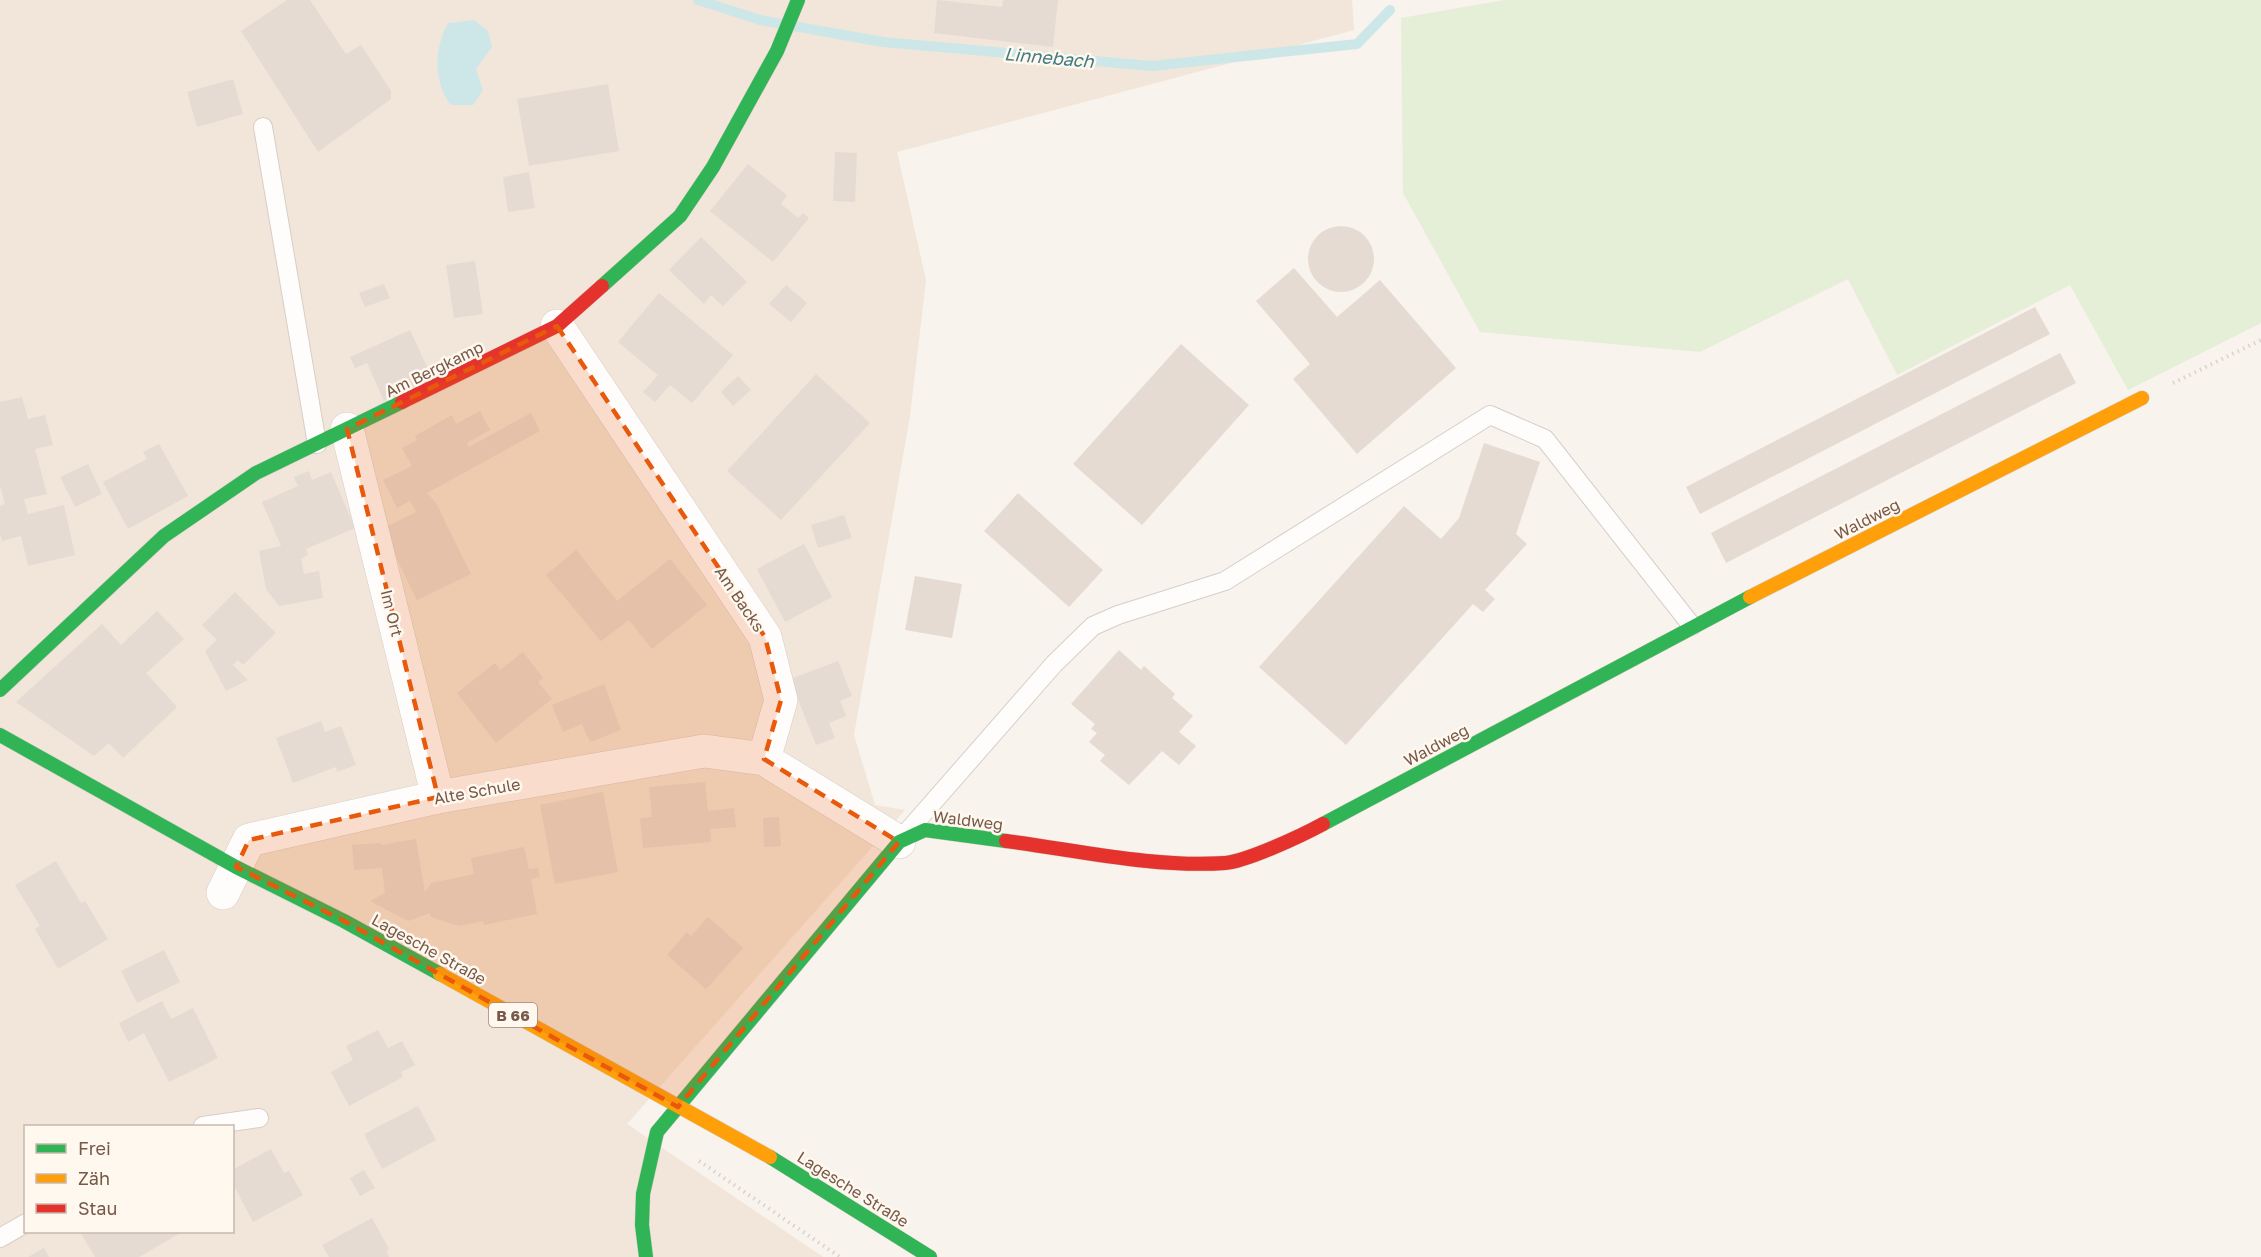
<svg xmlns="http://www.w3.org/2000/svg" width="2261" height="1257" viewBox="0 0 2261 1257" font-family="'Golos Text',sans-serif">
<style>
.residential{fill:#f1e6d9;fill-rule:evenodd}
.green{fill:#e5efd7}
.water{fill:#cde7e8}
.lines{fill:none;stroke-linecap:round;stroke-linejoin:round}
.stream{stroke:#cde7e8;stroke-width:10}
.building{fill:#e5dbd3}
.lane-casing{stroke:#d6cec8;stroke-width:20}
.street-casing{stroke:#d6cec8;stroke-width:34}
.fast-casing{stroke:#d7cec8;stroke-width:15}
.slow-casing{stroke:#d7cec8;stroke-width:15}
.jam-casing{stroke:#d7cec8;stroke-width:15}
.path{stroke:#dad2cd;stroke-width:4;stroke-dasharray:1.5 4.5;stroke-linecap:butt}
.lane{stroke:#fefdfc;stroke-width:18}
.street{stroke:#fefdfc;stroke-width:33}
.fast{stroke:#30b455;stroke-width:14}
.slow{stroke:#ff9f0a;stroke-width:14}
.jam{stroke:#e5322d;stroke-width:14}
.marked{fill:#e8590c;fill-opacity:0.2;stroke:#e8590c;stroke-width:4.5;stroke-dasharray:12 8;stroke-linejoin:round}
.labels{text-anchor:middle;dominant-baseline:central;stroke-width:5;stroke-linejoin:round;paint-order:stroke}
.shield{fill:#fff8ee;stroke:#a0897b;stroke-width:1.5}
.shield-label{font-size:15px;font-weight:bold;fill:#77594a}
.street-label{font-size:16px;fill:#77594a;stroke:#fff8ee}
.water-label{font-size:18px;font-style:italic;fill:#407b84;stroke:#fff8ee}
</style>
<rect width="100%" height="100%" fill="#f8f3ec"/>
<path class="residential" d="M0,0H1352L1354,30L897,152L926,280L910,416L854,735L875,805L905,810L627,1124L823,1257H0ZM26,1126H232V1232H26Z"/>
<polygon class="green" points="1504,0 2261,0 2261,323 2128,390 2070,285 1897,375 1848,279 1700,352 1480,332 1403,193 1401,18"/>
<path class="water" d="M474,20L488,31L492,47L476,69L483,90L473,105H451C433,81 434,49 448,23Z"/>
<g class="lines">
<polyline class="stream" points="698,0 760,20 883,42 1152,66 1357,44 1390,10"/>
</g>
<g class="building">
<polygon points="287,0 310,0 346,54 361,45 391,91 391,99 318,152 241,31"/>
<polygon points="937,0 1002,7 1003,0 1058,0 1053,47 934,33"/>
<polygon points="233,79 243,114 197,127 187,92"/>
<polygon points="608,84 619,151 529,166 517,99"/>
<polygon points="835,152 857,153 855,202 833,201"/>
<polygon points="748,164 787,195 781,204 798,218 803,213 809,218 773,262 710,211"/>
<polygon points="529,172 535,208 508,212 503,177"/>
<circle cx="1341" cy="259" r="33"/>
<polygon points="701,237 747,282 723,306 711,295 704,304 669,270"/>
<polygon points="475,261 483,314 454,318 446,265"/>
<polygon points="1294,268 1337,317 1380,280 1456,368 1357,454 1293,379 1310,364 1256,301"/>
<polygon points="384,284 390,298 365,307 359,293"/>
<polygon points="786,285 807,303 791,322 769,304"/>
<polygon points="659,293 733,355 692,403 670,385 655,402 643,392 658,375 618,342"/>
<polygon points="2035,307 2050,334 1700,514 1686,487"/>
<polygon points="410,330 432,378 384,401 367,363 355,368 350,357"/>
<polygon points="1181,344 1249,405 1142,525 1073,464"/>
<polygon points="2060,353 2076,383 1726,563 1711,533"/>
<polygon points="816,374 870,423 781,520 727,471"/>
<polygon points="738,376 751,390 733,406 721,392"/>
<polygon points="22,397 28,419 45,415 53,445 35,449 47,494 24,499 28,514 64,505 75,555 28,566 21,536 2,541 0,533 0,506 5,504 0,486 0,402"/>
<polygon points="480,411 490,430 467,443 469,447 531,413 540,431 427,493 436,503 471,574 417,600 382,529 416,512 410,501 397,508 383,480 412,466 402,448 417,440 415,436 452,415 456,424"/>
<polygon points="1484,443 1540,462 1516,534 1527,544 1485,590 1495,599 1483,612 1473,604 1346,745 1259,667 1404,506 1441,539 1459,518"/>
<polygon points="159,444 188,496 128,529 103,482 147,459 143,452"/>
<polygon points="88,464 102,494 75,507 60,477"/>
<polygon points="309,471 312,480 331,472 355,528 306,549 308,555 301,559 304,574 319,571 323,598 279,606 266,589 259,551 281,546 262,502 298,486 294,477"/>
<polygon points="1018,493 1103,570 1069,607 984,531"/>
<polygon points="844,515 852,538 818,548 811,525"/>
<polygon points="804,544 832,597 785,622 757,569"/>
<polygon points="576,550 617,601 670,559 707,605 652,649 629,620 601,641 546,575"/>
<polygon points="915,576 962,584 952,638 905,630"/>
<polygon points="235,592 276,633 243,665 238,660 233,665 248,680 226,691 205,651 217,640 202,625"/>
<polygon points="157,611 184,639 146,673 177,707 123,758 109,743 94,756 16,702 102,624 121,645"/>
<polygon points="1119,650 1141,670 1144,666 1175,694 1172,698 1193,716 1179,732 1196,746 1179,765 1162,751 1129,785 1100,761 1105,755 1089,742 1097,733 1091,729 1095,724 1071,704"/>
<polygon points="523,652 543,678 538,682 552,699 496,743 457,693 495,663 500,670"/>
<polygon points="838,661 852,696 840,701 846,716 829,723 835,738 816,745 790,679"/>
<polygon points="604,684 621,730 590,742 582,724 563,732 552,705"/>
<polygon points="321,721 325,732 341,726 356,765 337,772 336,767 293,783 276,738"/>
<polygon points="705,782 708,811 734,808 736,827 710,829 711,842 643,848 640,818 652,817 649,787"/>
<polygon points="603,792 618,872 555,884 540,805"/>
<polygon points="779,817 781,846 764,847 763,818"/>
<polygon points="416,839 425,893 431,883 474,874 471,858 524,847 529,869 538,868 540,877 531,879 537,914 484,925 483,921 459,926 431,917 430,913 408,921 370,901 385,893 382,868 354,870 352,845 381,843 381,845"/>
<polygon points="56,861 81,903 85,901 108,939 58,969 35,929 40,926 15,885"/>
<polygon points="708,917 743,948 706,989 667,955 687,932 691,936"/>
<polygon points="164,950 180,982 137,1003 121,971"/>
<polygon points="162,1001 171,1019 193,1008 218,1058 169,1082 144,1033 128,1042 119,1023"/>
<polygon points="378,1030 388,1048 402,1041 415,1065 401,1072 403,1077 349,1106 331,1072 353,1060 346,1046"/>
<polygon points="418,1106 436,1140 382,1169 364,1134"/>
<polygon points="271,1149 284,1173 289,1171 303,1195 253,1222 232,1182 232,1170"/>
<polygon points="364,1170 375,1188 360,1196 350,1178"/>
<polygon points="372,1218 389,1249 386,1251 389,1257 329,1257 322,1245"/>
<polygon points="80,1232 182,1232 139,1257 95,1257"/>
<polygon points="44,1248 49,1257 28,1257"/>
</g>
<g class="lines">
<g class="lane-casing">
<g id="lane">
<polyline points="263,127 317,444"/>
<polyline points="907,832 1054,664 1093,626 1118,615 1225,581 1490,415 1545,439 1692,626"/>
<polyline points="203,1126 259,1118"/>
<polyline points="0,1238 26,1223"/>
</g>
</g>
<g class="street-casing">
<g id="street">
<polyline points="557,326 765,637 781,700 764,759"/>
<polyline points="347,429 438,797"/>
<polyline points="223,893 249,840 438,797 704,751 764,759 899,842"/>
</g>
</g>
<g class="fast-casing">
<g id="fast">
<polyline points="602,286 680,216 713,167 777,51 798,0"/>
<polyline points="0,690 164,536 256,473 402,402"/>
<polyline points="0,735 236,867 344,921 440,974"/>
<polyline points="1323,824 1750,597"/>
<polyline points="770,1157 930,1257"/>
<polyline points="646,1257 642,1225 643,1194 657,1132 899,842 925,830 1006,841"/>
</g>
</g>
<g class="slow-casing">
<g id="slow">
<polyline points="1750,597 2142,398"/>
<polyline points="440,974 770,1157"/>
</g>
</g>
<g class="jam-casing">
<g id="jam">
<polyline points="402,402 557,326 602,286"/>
<path d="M1006,841C1076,850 1155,868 1225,863C1247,861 1301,836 1323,824"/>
</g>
</g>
<g class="path">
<polyline points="2173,383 2261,340"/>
<polyline points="699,1161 840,1257"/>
</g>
<use href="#lane" class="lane"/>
<use href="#street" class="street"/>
<use href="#fast" class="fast"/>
<use href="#slow" class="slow"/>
<use href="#jam" class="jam"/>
</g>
<path class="marked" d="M557,326L765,637L781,700L764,759L899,842L678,1107L344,921L236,867L249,840L438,797L347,429Z"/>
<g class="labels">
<rect class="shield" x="489" y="1003" width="48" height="24" rx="4.5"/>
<g class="shield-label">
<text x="513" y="1015">B 66</text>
</g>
<g class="street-label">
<text transform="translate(434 369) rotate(-26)">Am Bergkamp</text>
<text transform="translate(1867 519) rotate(-27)">Waldweg</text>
<text transform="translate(740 599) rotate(56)">Am Backs</text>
<text transform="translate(392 613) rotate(76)">Im Ort</text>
<text transform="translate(1436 745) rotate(-28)">Waldweg</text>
<text transform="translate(477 791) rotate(-10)">Alte Schule</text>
<text transform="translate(968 820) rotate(7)">Waldweg</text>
<text transform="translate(429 949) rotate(29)">Lagesche Straße</text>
<text transform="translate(853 1189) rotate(32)">Lagesche Straße</text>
</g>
<g class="water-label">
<text transform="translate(1049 57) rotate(5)">Linnebach</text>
</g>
</g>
<rect x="24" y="1125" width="210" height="108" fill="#fff8ee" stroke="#c9b8ac" stroke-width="1.5"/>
<rect x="36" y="1144" width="30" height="9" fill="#30b455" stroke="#c9b8ac" stroke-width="1.5"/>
<text x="78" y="1155" font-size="18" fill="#77594a">Frei</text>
<rect x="36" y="1174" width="30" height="9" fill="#ff9f0a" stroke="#c9b8ac" stroke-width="1.5"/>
<text x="78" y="1185" font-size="18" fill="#77594a">Zäh</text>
<rect x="36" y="1204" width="30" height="9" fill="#e5322d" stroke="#c9b8ac" stroke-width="1.5"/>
<text x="78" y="1215" font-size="18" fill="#77594a">Stau</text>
</svg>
